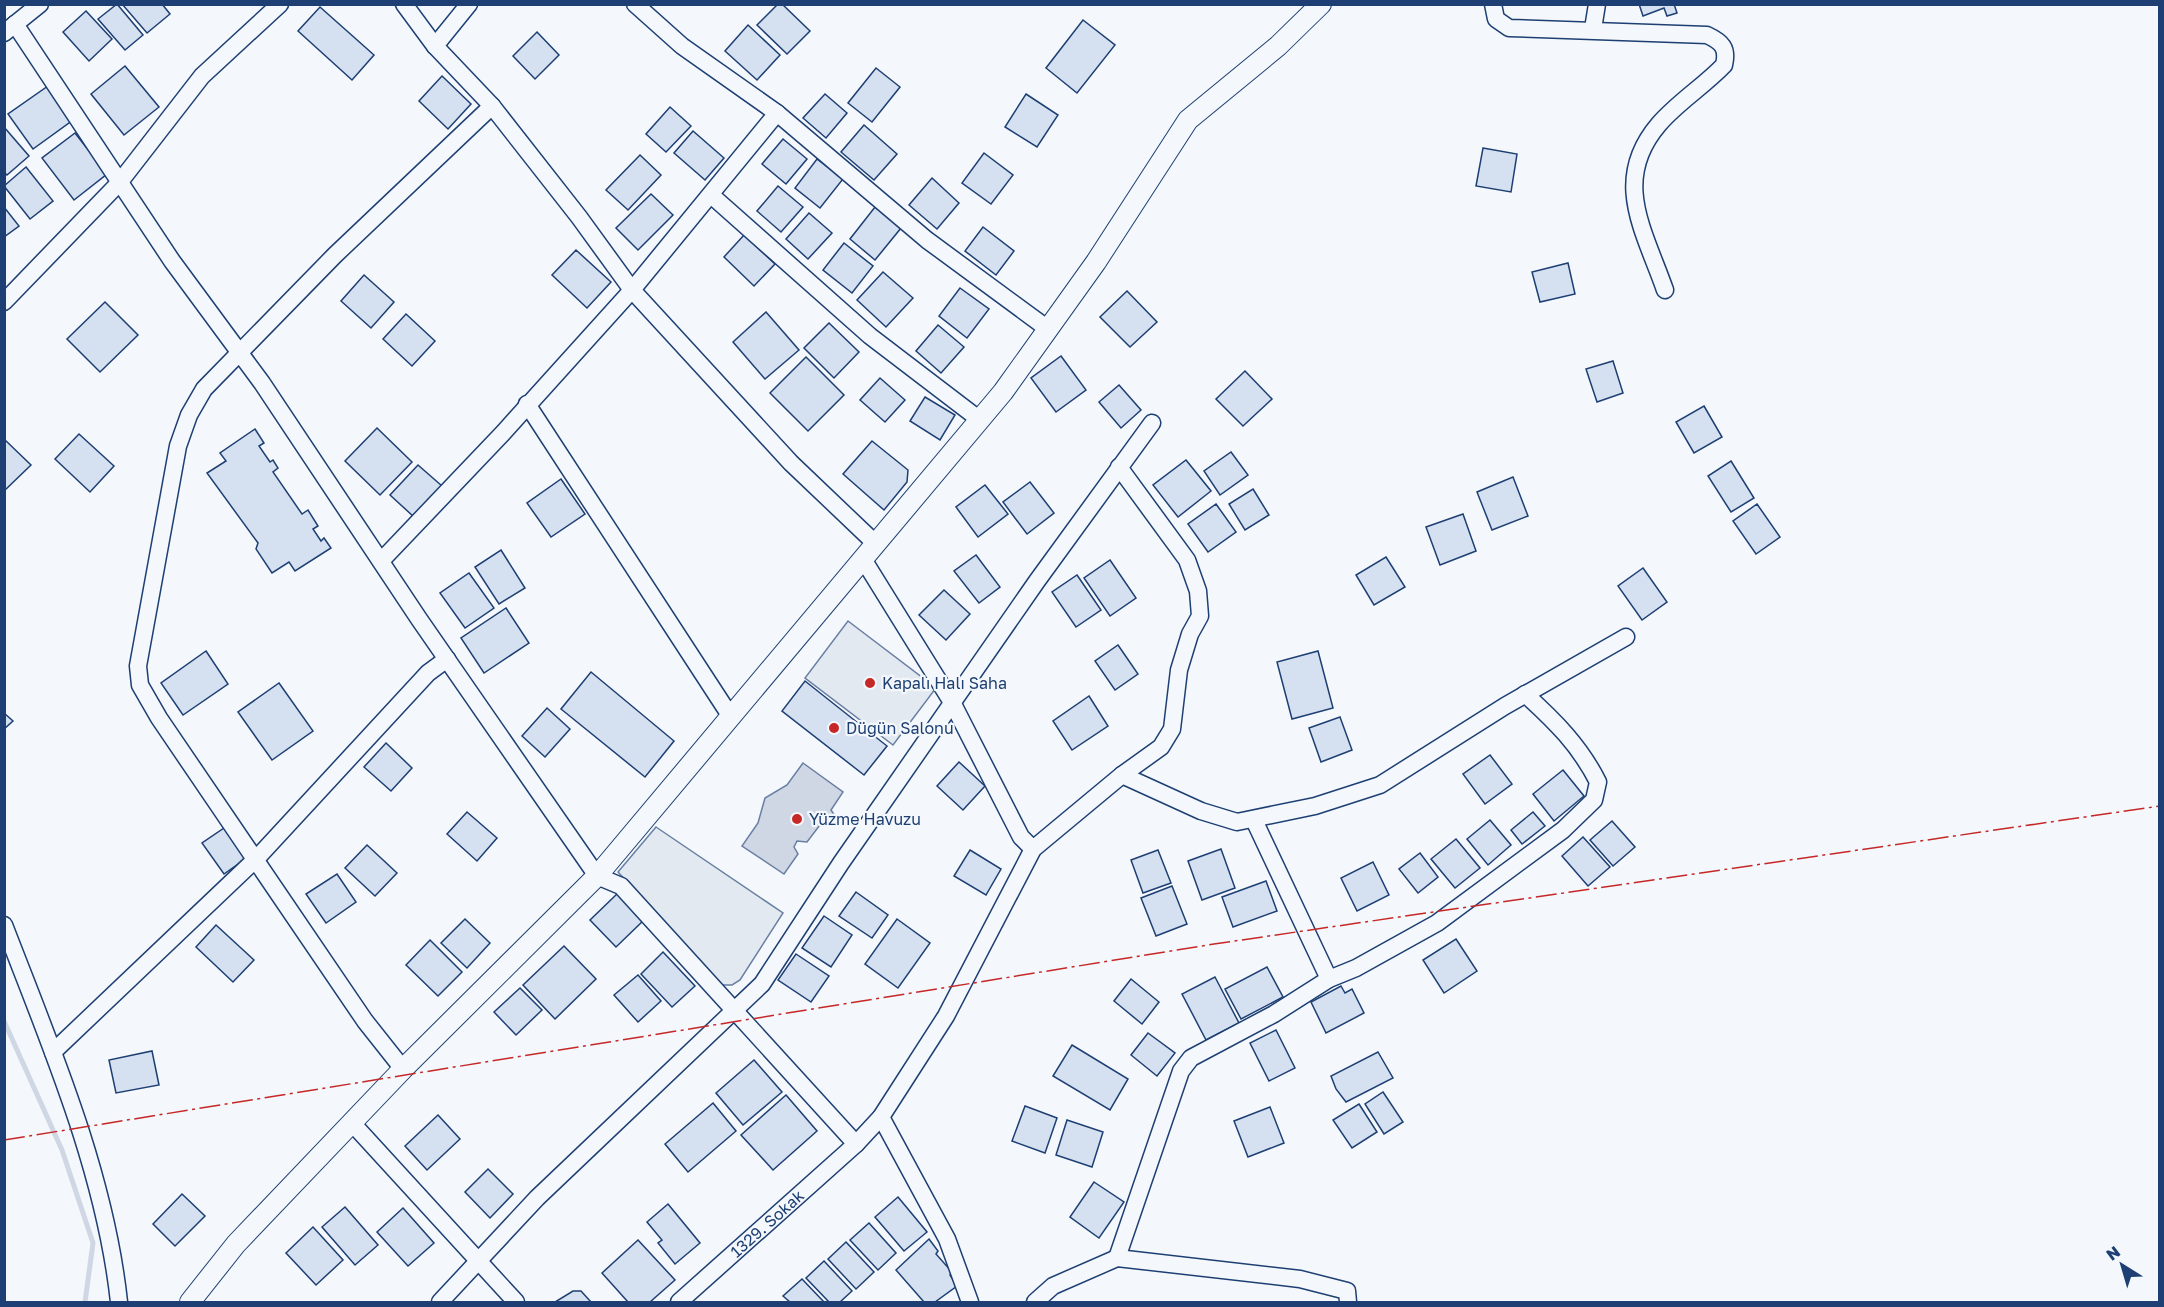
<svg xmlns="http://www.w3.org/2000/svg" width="2164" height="1307" viewBox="0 0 2164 1307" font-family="'Golos Text',sans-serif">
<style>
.green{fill:#e3e9f0;stroke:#687fa3;stroke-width:1.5}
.water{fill:#cfd7e4;stroke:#687fa3;stroke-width:1.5}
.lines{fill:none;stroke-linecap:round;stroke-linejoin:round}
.stream{stroke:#cfd7e4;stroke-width:5}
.building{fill:#d5e0f0;stroke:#1d3f73;stroke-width:1.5}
.minor-casing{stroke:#1d3f73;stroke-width:19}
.tertiary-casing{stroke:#1d3f73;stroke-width:22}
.minor{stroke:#f4f7fb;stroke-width:16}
.tertiary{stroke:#f4f7fb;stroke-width:20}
.power{stroke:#c62828;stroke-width:1.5;stroke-dasharray:21 4.5 3 4.5;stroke-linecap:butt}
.poi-dot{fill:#c62828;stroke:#f4f7fb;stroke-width:2}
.labels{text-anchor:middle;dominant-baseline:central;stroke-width:4.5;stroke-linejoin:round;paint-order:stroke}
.poi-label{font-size:16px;fill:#1d3f73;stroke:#f4f7fb;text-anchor:start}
.street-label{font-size:16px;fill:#1d3f73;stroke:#f4f7fb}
</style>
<rect width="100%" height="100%" fill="#f4f7fb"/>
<g class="green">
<polygon points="848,621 936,688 893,745 805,678"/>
<polygon points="656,827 783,913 740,980 732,985 722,985 618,872"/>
</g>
<polygon class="water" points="803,763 843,792 831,810 835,816 834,821 823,821 807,842 797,841 794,847 798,854 784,874 742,846 758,823 765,798 787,785"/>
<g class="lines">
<polyline class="stream" points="4,1021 62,1150 93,1243 85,1302"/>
</g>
<g class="building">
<polygon points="117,4 143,35 125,50 98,19"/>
<polygon points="122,4 162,4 170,14 147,33"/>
<polygon points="778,4 782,4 810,31 787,54 757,25"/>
<polygon points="1639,4 1674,4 1677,13 1667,16 1664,8 1643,16"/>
<polygon points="320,7 374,55 352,80 298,31"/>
<polygon points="86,11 112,39 89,61 63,32"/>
<polygon points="1083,20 1115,45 1077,93 1046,68"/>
<polygon points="748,25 780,55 757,80 725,51"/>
<polygon points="537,32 559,55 535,79 513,56"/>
<polygon points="125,66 159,107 124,135 91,94"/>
<polygon points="876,68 900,87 872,122 848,103"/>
<polygon points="442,76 471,104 448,129 419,101"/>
<polygon points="48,86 73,120 33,149 8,114"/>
<polygon points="825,94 847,113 826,138 803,118"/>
<polygon points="1026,94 1058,115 1037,147 1005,127"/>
<polygon points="670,107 691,126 666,152 646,134"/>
<polygon points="864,125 897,154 874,180 841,152"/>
<polygon points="4,127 29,156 7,175 4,172"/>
<polygon points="693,131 724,158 705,180 674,153"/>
<polygon points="75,133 107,174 74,200 42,158"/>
<polygon points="783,139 807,159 786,184 762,164"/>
<polygon points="1483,148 1517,154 1511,192 1476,186"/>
<polygon points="984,153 1013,175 991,204 962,183"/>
<polygon points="640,155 661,175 628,210 606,190"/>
<polygon points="817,159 843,179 820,208 795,188"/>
<polygon points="26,167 53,201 30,219 4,186"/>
<polygon points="932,178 959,203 937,229 909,205"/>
<polygon points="778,186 803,207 781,232 757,211"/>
<polygon points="651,194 673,215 638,250 616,228"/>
<polygon points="4,207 19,226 4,237"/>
<polygon points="875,207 901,228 875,260 850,239"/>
<polygon points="809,213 832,233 808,259 786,239"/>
<polygon points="983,227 1014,251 996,275 965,251"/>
<polygon points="744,235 775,264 754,286 724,257"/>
<polygon points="844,243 873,266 852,293 823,270"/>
<polygon points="576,250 611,282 587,308 552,275"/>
<polygon points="1568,263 1575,294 1540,302 1532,272"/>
<polygon points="883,272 913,298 886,327 857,300"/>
<polygon points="364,275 394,302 371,328 341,301"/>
<polygon points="960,288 989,309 967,338 939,316"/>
<polygon points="1127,291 1157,322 1130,347 1100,317"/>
<polygon points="105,302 138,335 100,372 67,339"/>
<polygon points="766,312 799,350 765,379 733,342"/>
<polygon points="406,314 435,341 412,366 383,339"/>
<polygon points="829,323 859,352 834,378 804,348"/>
<polygon points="938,325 964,347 941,373 916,351"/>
<polygon points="1061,356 1086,390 1056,412 1031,378"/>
<polygon points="806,357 844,395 808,431 770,393"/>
<polygon points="1613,361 1623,393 1597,402 1586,369"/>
<polygon points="1245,371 1272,399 1243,426 1216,399"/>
<polygon points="880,378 905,400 885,422 860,400"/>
<polygon points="1119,385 1141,410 1121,428 1099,402"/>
<polygon points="925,397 955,415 940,440 910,421"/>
<polygon points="1704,406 1722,437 1694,453 1676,422"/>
<polygon points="377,428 412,462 380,495 345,461"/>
<polygon points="255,429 264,443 259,446 270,462 273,460 278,468 273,472 302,514 308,510 318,526 313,529 321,541 324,538 331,548 295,571 289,562 272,573 256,549 258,543 207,473 226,461 220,453"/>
<polygon points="79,434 114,466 90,492 55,459"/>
<polygon points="4,439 31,465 4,491"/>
<polygon points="872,441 908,470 907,482 884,510 843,474"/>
<polygon points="1231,452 1248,475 1220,495 1204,471"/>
<polygon points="1186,460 1211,491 1178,517 1153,485"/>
<polygon points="1731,461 1754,498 1731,512 1708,476"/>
<polygon points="418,465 442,486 414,517 390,495"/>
<polygon points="1513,477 1528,516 1492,530 1477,492"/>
<polygon points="561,479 585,514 551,537 527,503"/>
<polygon points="1030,482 1054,513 1027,534 1003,502"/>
<polygon points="985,485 1008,514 978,537 956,507"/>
<polygon points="1253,489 1269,515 1245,530 1229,504"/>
<polygon points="1216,504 1236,532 1208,552 1188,524"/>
<polygon points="1757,504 1780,537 1756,554 1733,521"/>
<polygon points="1463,514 1476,551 1440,565 1426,527"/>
<polygon points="501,550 525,588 499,604 475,567"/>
<polygon points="976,555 1000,587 979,603 954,571"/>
<polygon points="1386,557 1405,587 1374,605 1356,575"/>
<polygon points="1110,560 1136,598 1110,616 1084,578"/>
<polygon points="1643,568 1667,602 1642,620 1618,586"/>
<polygon points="469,573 494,608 465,628 440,593"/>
<polygon points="1077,575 1101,610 1076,627 1052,592"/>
<polygon points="944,590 970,614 946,640 919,615"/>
<polygon points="506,608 529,643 484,673 461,638"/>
<polygon points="1118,645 1138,674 1115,690 1095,661"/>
<polygon points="206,651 228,684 183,715 161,683"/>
<polygon points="1318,651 1333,708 1292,719 1277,662"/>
<polygon points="591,672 674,741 645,777 561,709"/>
<polygon points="805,681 887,746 864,775 782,711"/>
<polygon points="279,683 313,731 272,760 238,712"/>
<polygon points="1089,696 1108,726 1072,750 1053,721"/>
<polygon points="547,708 570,729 545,757 522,736"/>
<polygon points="4,713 13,721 4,729"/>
<polygon points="1340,717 1352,750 1321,762 1309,728"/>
<polygon points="386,743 412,768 391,791 364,767"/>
<polygon points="1490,755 1512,784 1485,804 1463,774"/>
<polygon points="959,762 985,786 963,810 937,786"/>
<polygon points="1563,770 1584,796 1554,821 1533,794"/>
<polygon points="467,812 497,838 477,861 447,834"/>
<polygon points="1533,812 1545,826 1522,844 1511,830"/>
<polygon points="1490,820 1511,845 1488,865 1467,839"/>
<polygon points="1612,821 1635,847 1613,866 1590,840"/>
<polygon points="227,826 248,857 224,874 202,843"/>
<polygon points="1583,837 1610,867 1588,886 1562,856"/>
<polygon points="1456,839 1480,868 1455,888 1431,859"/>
<polygon points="367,845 397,873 375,896 345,868"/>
<polygon points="1221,849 1235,888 1202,900 1188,861"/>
<polygon points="970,850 1001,869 986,895 954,876"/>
<polygon points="1158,850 1171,883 1143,893 1131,860"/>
<polygon points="1420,853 1438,877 1418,893 1399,869"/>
<polygon points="1373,862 1389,895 1357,911 1341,878"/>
<polygon points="337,874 356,902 326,923 306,894"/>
<polygon points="1266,881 1277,911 1233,927 1222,897"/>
<polygon points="1172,886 1187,924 1156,936 1141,898"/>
<polygon points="856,892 888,915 872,938 839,916"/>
<polygon points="618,893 644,920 616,947 590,920"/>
<polygon points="824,916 852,935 831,967 802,948"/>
<polygon points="465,919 490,943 467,968 441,943"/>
<polygon points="897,919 930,943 898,988 865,964"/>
<polygon points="216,925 254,960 233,982 196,947"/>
<polygon points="1456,939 1477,971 1444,993 1423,960"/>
<polygon points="430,940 462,972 438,996 406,965"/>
<polygon points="564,946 596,979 555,1019 523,985"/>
<polygon points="663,952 695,986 672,1007 641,974"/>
<polygon points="796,954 829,976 811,1002 778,980"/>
<polygon points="1267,967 1283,997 1241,1019 1225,989"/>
<polygon points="638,975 661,1001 638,1022 614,995"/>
<polygon points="1215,977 1239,1023 1206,1040 1182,994"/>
<polygon points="1131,979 1159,1002 1142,1024 1114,1001"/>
<polygon points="1341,986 1345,993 1352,989 1364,1013 1326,1033 1311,1002"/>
<polygon points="520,988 542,1010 516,1035 494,1012"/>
<polygon points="1276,1030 1295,1068 1269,1081 1250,1043"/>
<polygon points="1148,1033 1175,1053 1157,1076 1131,1055"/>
<polygon points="1072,1045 1128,1079 1110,1110 1053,1076"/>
<polygon points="152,1051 159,1085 116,1093 109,1060"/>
<polygon points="1378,1052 1393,1078 1346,1102 1336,1089 1331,1076"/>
<polygon points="754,1060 782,1092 743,1125 716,1093"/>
<polygon points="1383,1092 1403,1122 1384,1134 1365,1104"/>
<polygon points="786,1095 817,1131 773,1170 741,1135"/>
<polygon points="713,1103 736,1131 688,1172 665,1144"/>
<polygon points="1359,1104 1377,1132 1352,1148 1333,1120"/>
<polygon points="1025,1106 1057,1118 1045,1153 1012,1141"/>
<polygon points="1270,1107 1284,1143 1248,1157 1234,1121"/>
<polygon points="438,1115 460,1139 427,1170 405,1146"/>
<polygon points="1067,1120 1103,1132 1092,1167 1056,1155"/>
<polygon points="488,1169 513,1194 490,1218 465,1192"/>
<polygon points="1094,1182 1124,1202 1099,1238 1070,1217"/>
<polygon points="182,1194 205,1216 175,1246 153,1224"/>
<polygon points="898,1197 927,1232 904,1251 875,1217"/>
<polygon points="668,1204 700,1243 675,1264 658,1243 662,1240 647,1222"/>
<polygon points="345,1207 378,1245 355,1265 322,1227"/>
<polygon points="403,1208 434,1243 408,1266 377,1232"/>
<polygon points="869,1223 896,1253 878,1270 850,1240"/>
<polygon points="313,1227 343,1260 316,1285 286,1253"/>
<polygon points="929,1239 938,1251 936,1254 952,1272 950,1275 957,1286 935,1302 924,1302 896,1270"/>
<polygon points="638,1240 675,1280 650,1302 628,1302 602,1273"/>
<polygon points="846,1242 874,1272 856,1289 828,1259"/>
<polygon points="824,1261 852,1291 840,1302 829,1302 806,1278"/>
<polygon points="802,1279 824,1302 790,1302 783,1296"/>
<polygon points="573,1291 581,1291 591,1302 555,1302"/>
</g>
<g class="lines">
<g class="minor-casing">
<g id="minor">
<polyline points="404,4 435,46 492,106 579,217 632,290 791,463 876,544"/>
<polyline points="635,4 682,46 777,113 927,240 1048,329"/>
<path d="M1493,4L1496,19L1509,28L1707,35C1722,42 1728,48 1724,65C1704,86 1678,102 1659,124C1611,180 1644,230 1665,290"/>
<polyline points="15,24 172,261 262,383 419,619 597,876 621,886 856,1144"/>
<polyline points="1593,29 1597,4"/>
<polyline points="4,33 40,4"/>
<polyline points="435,46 469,4"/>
<polyline points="711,195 870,336 980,420"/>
<polyline points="4,302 119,183 202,76 280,4"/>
<polyline points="527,404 731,717"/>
<polyline points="863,559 953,704 1021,837 1033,849"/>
<polyline points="381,561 503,433 632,290 777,113"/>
<polyline points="1122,775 1201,811 1237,822 1315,806 1380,785 1505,706 1626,637"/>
<polyline points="1254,820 1329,979"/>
<path d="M4,925C51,1047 105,1172 119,1302"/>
<polyline points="53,1052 257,858 428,673 447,659"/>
<polyline points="403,1069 365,1021 159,718 140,685 138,666 178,446 189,415 204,389 335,255 492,106"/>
<polyline points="881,1117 947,1239 970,1302"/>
<polyline points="353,1124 516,1302"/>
<path d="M1117,1258L1181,1071L1191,1058L1274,1014L1329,979L1356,968L1437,923L1563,830L1594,800L1598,782C1580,746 1555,721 1525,694"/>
<polyline points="440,1302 537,1198 762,984 841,863 1037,581 1152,423"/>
<path id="s1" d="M679,1302L856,1144L881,1117L946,1016L1033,849L1122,775L1161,747L1172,729L1179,670L1190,634L1200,616L1198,591L1187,560L1119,467"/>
<polyline points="1035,1302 1053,1286 1117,1258 1300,1279 1347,1291 1348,1302"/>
</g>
</g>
<g class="tertiary-casing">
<polyline id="tertiary" points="190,1302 236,1244 403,1069 597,876 1003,392 1096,262 1188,120 1278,46 1321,4"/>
</g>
<use href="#minor" class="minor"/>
<use href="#tertiary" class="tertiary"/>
<polyline class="power" points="4,1140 1214,944 2160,806"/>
</g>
<g class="poi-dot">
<circle cx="870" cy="683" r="6"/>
<circle cx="834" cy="728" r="6"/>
<circle cx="797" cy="819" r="6"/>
</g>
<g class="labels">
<g class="poi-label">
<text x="882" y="683">Kapalı Halı Saha</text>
<text x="846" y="728">Düğün Salonu</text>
<text x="809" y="819">Yüzme Havuzu</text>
</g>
<g class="street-label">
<text stroke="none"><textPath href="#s1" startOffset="118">1329. Sokak</textPath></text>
</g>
</g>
<rect width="2164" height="1307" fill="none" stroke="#1d3f73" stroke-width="12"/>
<g transform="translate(2122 1265) rotate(323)" stroke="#f4f7fb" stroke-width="4.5" paint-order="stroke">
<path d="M0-4.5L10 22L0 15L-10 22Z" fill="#1d3f73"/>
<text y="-9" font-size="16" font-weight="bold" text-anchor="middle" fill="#1d3f73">N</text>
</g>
</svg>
